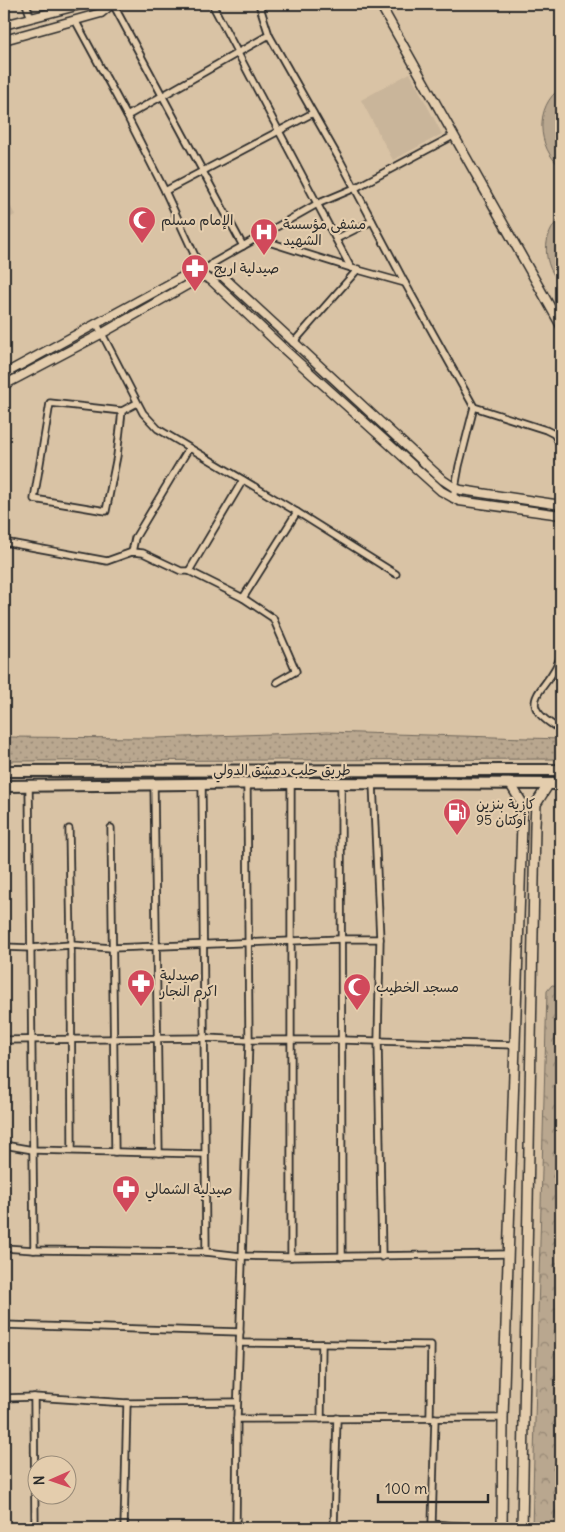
<svg xmlns="http://www.w3.org/2000/svg" width="565" height="1532" viewBox="0 0 565 1532" font-family="Delius,'Playpen Sans Arabic',sans-serif">
<style>
.built{fill:#c9b59a}
.grass{fill:url(#grass-dots);stroke:#72695d}
.park{fill:url(#park-crowns);stroke:#72695d}
.pitch{fill:#b9a78f;stroke:#72695d}
.lines{fill:none;stroke-linecap:round;stroke-linejoin:round}
.minor-casing{stroke:#2b2b2b;stroke-width:9}
.tertiary-casing{stroke:#2b2b2b;stroke-width:11}
.secondary-casing{stroke:#2b2b2b;stroke-width:12}
.trunk-casing{stroke:#2b2b2b;stroke-width:14}
.minor{stroke:#e4cdad;stroke-width:5.5}
.tertiary{stroke:#e4cdad;stroke-width:8}
.secondary{stroke:#e4cdad;stroke-width:9}
.trunk{stroke:#e4cdad;stroke-width:10}
.labels{text-anchor:middle;dominant-baseline:central;stroke-width:4.5;stroke-linejoin:round;paint-order:stroke}
.poi-label{font-size:14px;fill:#2b2b2b;stroke:#e4cdad;text-anchor:start}
.street-label{font-size:14px;fill:#2b2b2b;stroke:#e4cdad}
</style>
<defs>
<pattern id="grass-dots" width="8" height="8" patternUnits="userSpaceOnUse" patternTransform="scale(1.25)"><rect width="8" height="8" fill="#b9a78f"/><path d="M2 2h.1M6 6h.1" fill="none" stroke="#978875" stroke-width="1.8" stroke-linecap="round"/></pattern>
<pattern id="park-crowns" width="20" height="18" patternUnits="userSpaceOnUse" patternTransform="scale(1.25)"><rect width="20" height="18" fill="#b9a78f"/><path d="M2 6a3 3 0 1 1 6 0M12 15a3 3 0 1 1 6 0" fill="none" stroke="#978875"/></pattern>
</defs>
<rect width="100%" height="100%" fill="#d9c3a5"/>
<filter id="ink" filterUnits="userSpaceOnUse"><feTurbulence type="fractalNoise" baseFrequency=".02" numOctaves="2"/><feDisplacementMap in="SourceGraphic" scale="10" xChannelSelector="R" yChannelSelector="G"/><feConvolveMatrix kernelMatrix="1 2 1 2 8 2 1 2 1" color-interpolation-filters="sRGB"/></filter>
<g filter="url(#ink)">
<g class="built">
<polygon points="410,73 442,134 393,160 361,100"/>
<polygon points="4,194 15,215 4,221"/>
</g>
<polygon class="grass" points="327,732 561,739 561,759 4,761 4,737 156,738"/>
<polygon class="park" points="552,985 561,986 561,1489 552,1528 532,1528 547,991"/>
<g class="pitch">
<path d="M561,88V167C537,148 534,106 561,88Z"/>
<path d="M561,217V284C542,265 541,235 561,217Z"/>
</g>
<g class="lines">
<g class="minor-casing">
<g id="minor">
<polyline points="26,4 31,18"/>
<polyline points="113,4 243,246"/>
<polyline points="212,4 351,268"/>
<polyline points="259,4 269,35 341,162 405,283 474,407 546,430 554,434 561,445"/>
<polyline points="4,14 7,24"/>
<polyline points="75,20 127,116 165,191 201,269"/>
<polyline points="127,116 269,35"/>
<polyline points="165,191 313,113"/>
<polyline points="256,238 351,268 405,283"/>
<polyline points="336,239 372,221"/>
<polyline points="206,270 213,263 317,204 355,188 453,136"/>
<polyline points="97,324 143,413 158,429 297,512 396,574"/>
<polyline points="293,343 358,269"/>
<polyline points="122,411 117,456 106,511 34,499 50,403 122,411 137,403"/>
<polyline points="243,480 189,571 243,598 297,512"/>
<polyline points="453,499 459,466 474,407"/>
<polyline points="4,542 107,561 132,552 143,553 181,571 189,571"/>
<polyline points="132,552 135,538 189,448"/>
<polyline points="243,598 273,618 296,671 277,682"/>
<path d="M561,655C551,691 508,700 561,730"/>
<polyline points="291,783 291,1257"/>
<polyline points="373,783 380,939 378,1041 382,1257"/>
<polyline points="154,784 159,1153"/>
<polyline points="341,784 342,1257"/>
<polyline points="202,785 206,1252"/>
<polyline points="29,786 34,1250"/>
<polyline points="111,828 115,1152"/>
<polyline points="69,829 71,945 72,1150"/>
<polyline points="4,947 31,948 71,945 112,948 341,939 380,939"/>
<polyline points="4,1040 205,1038 249,1040 342,1040 515,1045"/>
<polyline points="4,1145 33,1150 205,1154"/>
<polyline points="4,1248 34,1250 206,1252 241,1256 291,1257 509,1254"/>
<polyline points="4,1325 240,1332"/>
<polyline points="240,1343 431,1345 430,1418"/>
<polyline points="34,1397 35,1528"/>
<polyline points="4,1398 34,1397 127,1403 237,1402"/>
<polyline points="435,1418 432,1524 482,1528"/>
<polyline points="237,1419 503,1418"/>
<polyline points="321,1419 322,1344"/>
<polyline points="124,1528 127,1403"/>
<polyline points="236,1528 237,1419 249,1040 247,784"/>
<polyline points="334,1528 337,1418"/>
</g>
</g>
<g class="tertiary-casing">
<g id="tertiary">
<polyline points="380,4 561,326"/>
<polyline points="4,25 84,4"/>
<polyline points="4,40 101,13 112,4"/>
<polyline points="4,374 182,277 207,268 217,271 443,480 455,488 461,490 561,505"/>
<polyline points="4,385 101,334 203,276 211,280 286,351 441,491 459,501 561,515"/>
</g>
</g>
<g class="secondary-casing">
<g id="secondary">
<polyline points="502,1528 503,1418 522,824 522,803 511,785"/>
<polyline points="522,1528 535,825 536,804 548,785"/>
</g>
</g>
<g class="trunk-casing">
<g id="trunk">
<polyline points="4,771 561,770"/>
<polyline points="4,786 291,783 561,784"/>
</g>
</g>
<use href="#minor" class="minor"/>
<use href="#tertiary" class="tertiary"/>
<use href="#secondary" class="secondary"/>
<use href="#trunk" class="trunk"/>
</g>
</g>
<defs>
<g id="mosque-pin" transform="scale(1.4375)"><path d="M0 17L-7.5 6A9.5 9.5 0 1 1 7.5 6Z" fill="#d1495b" stroke="#e4cdad"/><path d="M3.5-4.9A6 6 0 1 0 3.5 4.9A5 5 0 1 1 3.5-4.9Z" fill="#fff"/></g>
<g id="hospital-pin" transform="scale(1.4375)"><path d="M0 17L-7.5 6A9.5 9.5 0 1 1 7.5 6Z" fill="#d1495b" stroke="#e4cdad"/><path d="M-5-5h3v3.5h4V-5h3V5h-3V1.5h-4V5h-3Z" fill="#fff"/></g>
<g id="pharmacy-pin" transform="scale(1.4375)"><path d="M0 17L-7.5 6A9.5 9.5 0 1 1 7.5 6Z" fill="#d1495b" stroke="#e4cdad"/><path d="M-2-6h4v4h4v4h-4v4h-4v-4h-4v-4h4Z" fill="#fff"/></g>
<g id="fuel-pin" transform="scale(1.4375)"><path d="M0 17L-7.5 6A9.5 9.5 0 1 1 7.5 6Z" fill="#d1495b" stroke="#e4cdad"/><path d="M-5.5-6h7V0h2V4h1.3V-2.5L3-4.5l.8-.8L6-3V5H2.5V1h-1V6h-7ZM-4.2-4.7v3.2H.2V-4.7Z" fill="#fff"/></g>
</defs>
<g fill-rule="evenodd">
<use href="#mosque-pin" x="142" y="220"/>
<use href="#hospital-pin" x="264" y="232"/>
<use href="#pharmacy-pin" x="195" y="268"/>
<use href="#fuel-pin" x="457" y="812"/>
<use href="#pharmacy-pin" x="141" y="983"/>
<use href="#mosque-pin" x="357" y="987"/>
<use href="#pharmacy-pin" x="126" y="1189"/>
</g>
<g class="labels">
<g class="poi-label">
<text x="161" y="220">الإمام مسلم</text>
<text x="283" y="224">مشفى مؤسسة<tspan x="283" dy="16">الشهيد</tspan></text>
<text x="214" y="268">صيدلية اريج</text>
<text x="476" y="804">كازية بنزين<tspan x="476" dy="16">أوكتان 95</tspan></text>
<text x="160" y="975">صيدلية<tspan x="160" dy="16">اكرم النجار</tspan></text>
<text x="376" y="987">مسجد الخطيب</text>
<text x="145" y="1189">صيدلية الشمالي</text>
</g>
<g class="street-label">
<text x="282" y="770">طريق حلب دمشق الدولي</text>
</g>
</g>
<rect width="565" height="1532" fill="none" stroke="#e4cdad" stroke-width="20"/>
<rect x="10" y="10" width="545" height="1512" fill="none" stroke="#2b2b2b" stroke-width="2" filter="url(#ink)"/>
<g transform="translate(52 1480) rotate(268)"><circle r="24" fill="#e4cdad" stroke="#9a8c79"/>
<path d="M0-4L9 19L0 12L-9 19Z" fill="#d1495b"/>
<text y="-8" font-size="14" font-weight="bold" text-anchor="middle" fill="#2b2b2b">N</text>
</g>
<path d="M378 1494v8h110v-8" fill="none" stroke="#2b2b2b" stroke-width="2.5"/>
<text x="385" y="1494" font-size="15" fill="#2b2b2b" stroke="#e4cdad" stroke-width="4" paint-order="stroke">100 m</text>
</svg>
